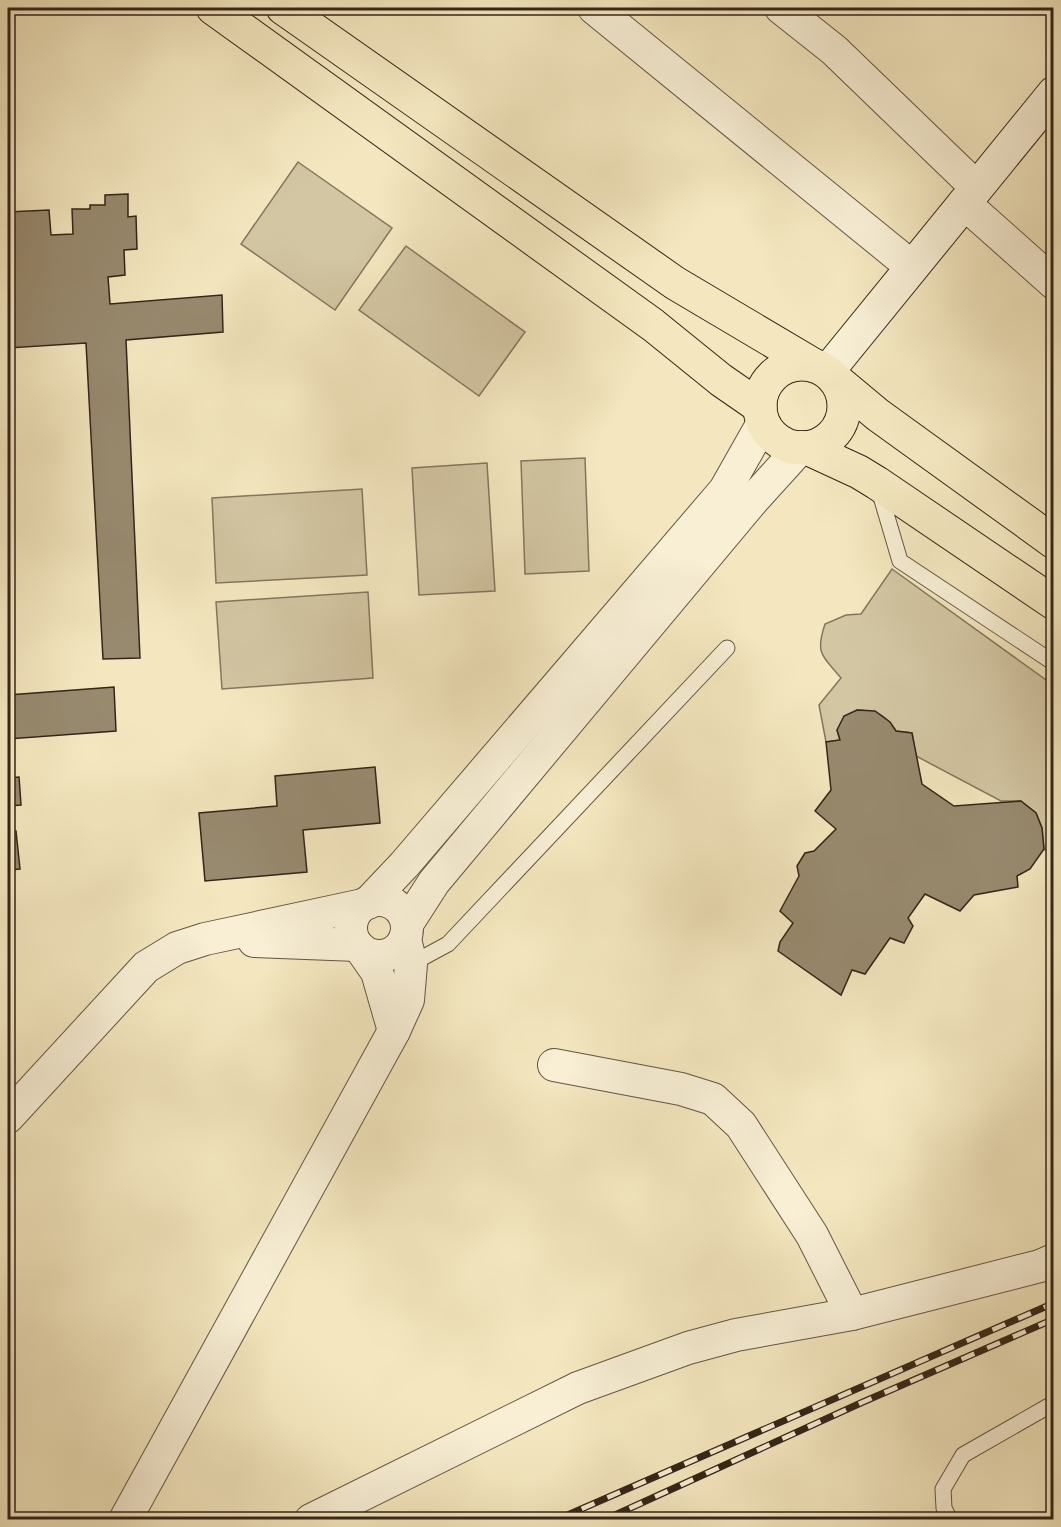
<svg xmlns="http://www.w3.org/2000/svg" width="1061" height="1527" viewBox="0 0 1061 1527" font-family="Cardo,serif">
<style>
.green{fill:#d3c6a3;stroke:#84765e;stroke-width:1.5}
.building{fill:#988a6f;stroke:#342518;stroke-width:1.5}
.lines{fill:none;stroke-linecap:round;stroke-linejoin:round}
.lane-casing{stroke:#645642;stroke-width:17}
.street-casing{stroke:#645642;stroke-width:34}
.secondary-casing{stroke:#342518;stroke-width:35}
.primary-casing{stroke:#342518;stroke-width:35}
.lane{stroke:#f8efd5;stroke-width:15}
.street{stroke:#f8efd5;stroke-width:32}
.secondary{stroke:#f8efd5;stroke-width:33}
.primary{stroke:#f4e7bf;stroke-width:33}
.rail-casing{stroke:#342518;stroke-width:7}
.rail{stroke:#f8efd5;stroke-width:4.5;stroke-dasharray:14;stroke-linecap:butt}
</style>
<rect width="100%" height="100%" fill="#f4e7bf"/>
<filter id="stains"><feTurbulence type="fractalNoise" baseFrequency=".00333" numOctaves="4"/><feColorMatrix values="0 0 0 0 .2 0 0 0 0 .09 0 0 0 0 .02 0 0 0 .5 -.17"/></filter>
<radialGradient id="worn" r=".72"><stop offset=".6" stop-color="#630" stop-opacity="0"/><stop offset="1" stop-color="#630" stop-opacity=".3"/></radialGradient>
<g class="green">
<polygon points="298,162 392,228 335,310 241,244"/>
<polygon points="406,246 525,332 479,396 359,310"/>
<polygon points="585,458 589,571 525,574 521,461"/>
<polygon points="487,463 495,591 419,595 412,468"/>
<polygon points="362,489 367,575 216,583 212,498"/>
<path d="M892,569L1053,685V856L1044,849L1042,828L1036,813L1021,801H1001L916,756L912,733L896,731C884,713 877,711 857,710L837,730L840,740L826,742L819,705L841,678C822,655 815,654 825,624L846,615L861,614Z"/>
<polygon points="368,592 373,678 222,689 216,602"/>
</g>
<g class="building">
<polygon points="128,194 128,217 136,216 137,249 124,250 125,275 108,277 110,304 222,295 223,332 126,340 140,658 103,659 86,343 8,348 8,212 49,210 51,235 73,234 72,209 90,209 90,205 105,205 105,195"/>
<polygon points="114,687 116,731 8,739 8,695"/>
<polygon points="857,710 875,711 890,722 896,731 912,733 922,784 954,806 1021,801 1036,813 1042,828 1044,849 1030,869 1017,876 1018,887 974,895 960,911 925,894 908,918 913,926 904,943 890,938 865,974 852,970 841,995 778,951 780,942 793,923 780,911 799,876 797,866 805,853 814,851 836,829 815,811 831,790 826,742 840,740 837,730 844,716"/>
<polygon points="375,767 380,823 303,830 307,872 205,881 199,813 277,806 275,776"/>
<polygon points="19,777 21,805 8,806 8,778"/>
<polygon points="16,831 20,869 8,870 8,832"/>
</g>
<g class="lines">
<g class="lane-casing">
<g id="lane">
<polyline points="879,490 900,561 1054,663"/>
<polyline points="411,964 448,944 727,648"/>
<polyline points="950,1520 944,1508 943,1489 963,1455 1054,1403"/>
</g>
</g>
<g class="street-casing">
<g id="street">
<polyline points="594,8 912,267"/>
<polyline points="781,8 834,50 976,187"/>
<polyline points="964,203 1054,283"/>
<circle cx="379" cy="928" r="28"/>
<polyline points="368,903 404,865 725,490 763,423"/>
<polyline points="407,924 434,882 753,500 801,447"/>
<polyline points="254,941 357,945"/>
<polyline points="361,949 377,972 394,1031"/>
<polyline points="554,1065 681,1089 713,1099 741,1125 812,1235 852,1314"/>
<polyline points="8,1117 146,967 177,948 205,939 363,905"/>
<polyline points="125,1520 394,1031 408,1000 411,964 405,939"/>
<polyline points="311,1520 578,1388 688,1348 736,1335 852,1314 1040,1266 1054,1260"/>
</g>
</g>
<g class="secondary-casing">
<polyline id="secondary" points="827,372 1054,93"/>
</g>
<g class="primary-casing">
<g id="primary">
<polyline points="213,8 653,325 721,380 760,407"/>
<polyline points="283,8 675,283 815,366"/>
<circle cx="802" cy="406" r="42"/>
<polyline points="836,380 878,415 1054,542"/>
<polyline points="807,448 859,472 877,483 1054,603"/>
</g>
</g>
<use href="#lane" class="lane"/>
<use href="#street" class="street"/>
<use href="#secondary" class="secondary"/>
<use href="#primary" class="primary"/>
<g class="rail-casing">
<g id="rail">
<polyline points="556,1520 1054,1303"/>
<polyline points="604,1520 863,1402 1054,1319"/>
</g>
</g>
<use href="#rail" class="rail"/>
</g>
<rect width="1061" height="1527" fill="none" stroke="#f4e7bf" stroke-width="30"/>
<rect x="9" y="9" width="1043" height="1509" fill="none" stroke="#342518" stroke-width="3"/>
<rect x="15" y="15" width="1031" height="1497" fill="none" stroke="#342518" stroke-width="1.5"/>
<rect width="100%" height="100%" filter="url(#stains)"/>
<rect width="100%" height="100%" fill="url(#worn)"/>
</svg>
